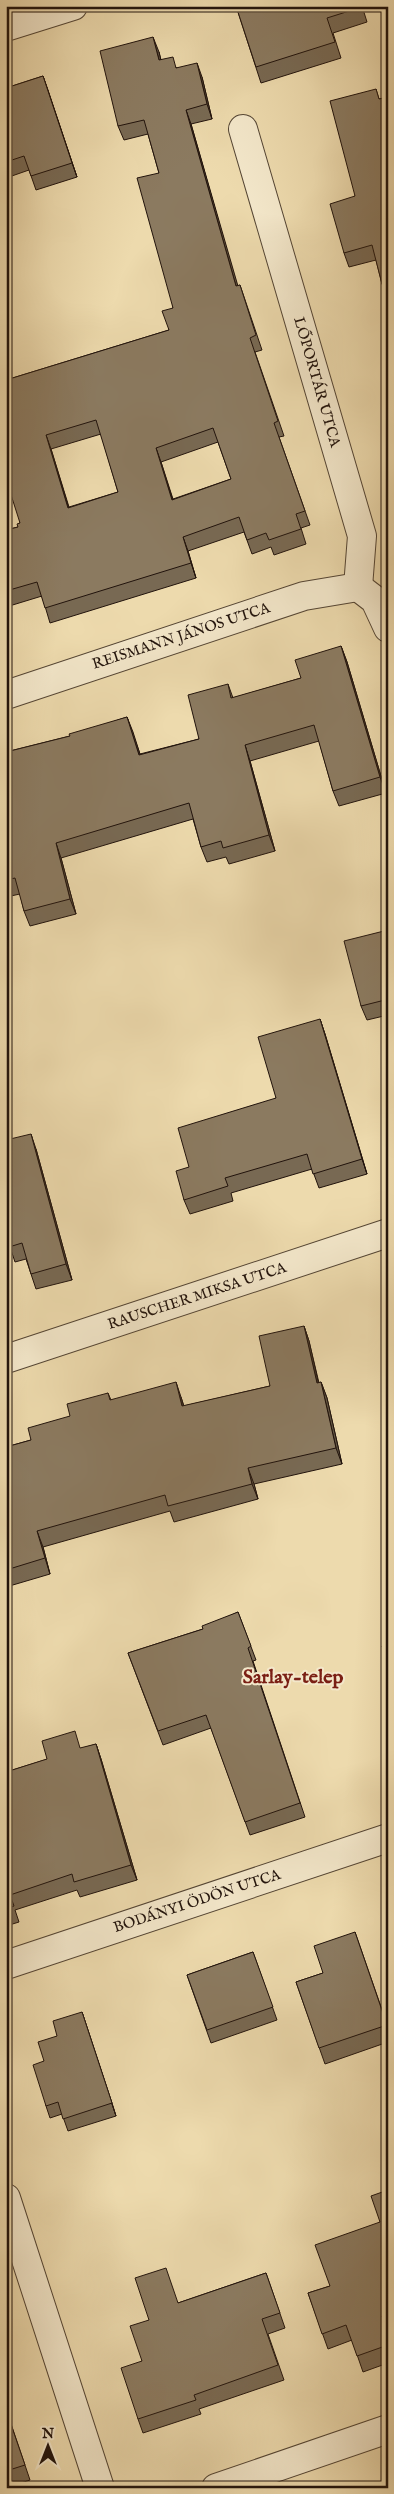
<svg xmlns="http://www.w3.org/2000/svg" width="394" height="2494" viewBox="0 0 394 2494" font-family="'IM FELL English',serif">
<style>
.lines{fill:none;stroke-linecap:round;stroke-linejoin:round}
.minor-casing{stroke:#544534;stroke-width:30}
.minor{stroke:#f3e7ca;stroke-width:28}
.wall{fill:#786953;stroke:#21130c;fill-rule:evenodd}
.shaded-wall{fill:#615543;stroke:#21130c}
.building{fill:#8b7a60;stroke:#21130c;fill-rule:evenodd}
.labels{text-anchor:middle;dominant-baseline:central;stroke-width:4;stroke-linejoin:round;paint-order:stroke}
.street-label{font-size:15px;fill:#21130c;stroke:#f3e7ca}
.district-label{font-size:20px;font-weight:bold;fill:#7a1f14;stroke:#f3e7ca}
</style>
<rect width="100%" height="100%" fill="#eddaad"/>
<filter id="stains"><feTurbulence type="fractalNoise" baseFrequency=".004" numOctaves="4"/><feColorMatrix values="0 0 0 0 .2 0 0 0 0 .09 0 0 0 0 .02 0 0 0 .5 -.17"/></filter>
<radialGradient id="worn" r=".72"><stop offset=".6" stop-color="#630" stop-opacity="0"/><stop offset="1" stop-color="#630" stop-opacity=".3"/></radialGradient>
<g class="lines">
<g class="minor-casing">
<g id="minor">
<polyline points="6,27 73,6"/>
<polyline points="243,129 362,536 358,587"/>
<polyline points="358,587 375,600 388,628"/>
<polyline points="6,695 304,596 358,587"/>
<polyline points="6,1359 388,1233"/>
<polyline points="6,1965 388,1838"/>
<polyline points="6,2198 100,2488"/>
<polyline points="216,2488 388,2429"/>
</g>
</g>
<use href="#minor" class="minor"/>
</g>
<g class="wall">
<polygon points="236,6 362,6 367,22 333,33 341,58 261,83"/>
<path d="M159,52L161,60L177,68L202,77L212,119L191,124L237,286L240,285L262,350L255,352L284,436L279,437L310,525L301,528L306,544L274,555L271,547L252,554L244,532L188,551L196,578L50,623L42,596L6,607V530L18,527L20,523L6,380L169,330L173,308L159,173L148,134L124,140L118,126ZM101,434L118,492L69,507L51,449ZM218,442L231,479L173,499L161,462Z"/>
<polygon points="43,76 77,177 36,190 29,170 6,178 6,88"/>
<polygon points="376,89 379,99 388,97 387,299 382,284 376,260 349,267 344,253 355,196"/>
<polygon points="341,646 347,662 386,793 339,806 333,791 319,741 250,761 275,851 229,864 226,857 207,862 201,847 193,819 61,858 76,914 30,926 24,911 20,894 6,897 6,752 70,736 127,717 140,754 199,739 228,684 233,698 301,678"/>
<polygon points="388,930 388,1015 367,1020 361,1006"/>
<polygon points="320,1019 325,1034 367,1174 319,1188 312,1169 231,1193 233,1201 190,1214 184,1200 189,1167 276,1098"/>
<polygon points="6,1140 36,1149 72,1280 36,1289 26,1259 15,1262 11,1250 6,1251"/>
<polygon points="304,1326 309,1341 319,1383 321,1382 327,1398 342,1464 254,1484 258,1499 174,1522 170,1511 43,1547 50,1574 6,1587 6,1447 31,1440 108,1393 111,1400 181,1397 184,1406 270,1386"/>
<polygon points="238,1612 256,1660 253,1661 305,1817 250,1835 211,1728 163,1745 128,1653 203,1629"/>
<polygon points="96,1744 101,1759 137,1880 80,1897 77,1890 15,1910 19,1922 6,1926 6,1772"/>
<polygon points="355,1932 388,2027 388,2042 325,2064 296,1982 323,1973"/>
<polygon points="253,1952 277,2020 211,2043 187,1975"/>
<polygon points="82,2012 116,2116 68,2131 62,2114 50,2118 46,2106 44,2061 57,2036"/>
<polygon points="388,2190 388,2363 363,2372 352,2340 328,2349 308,2293 330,2286 380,2222"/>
<polygon points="266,2273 285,2328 268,2334 284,2380 199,2409 201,2414 143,2433 138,2419 142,2361 149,2320 178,2303"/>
<polygon points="6,2409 30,2480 6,2488"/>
</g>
<g class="shaded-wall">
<polygon points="153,37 159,52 164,74 159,60"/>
<polygon points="197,63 202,77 212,119 207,104"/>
<polygon points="43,76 48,90 77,177 72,163"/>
<polygon points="186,110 191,124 242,300 236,286"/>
<polygon points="46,435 51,449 73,522 68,508"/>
<polygon points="156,448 161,462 177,514 172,500"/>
<polygon points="183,537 188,551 196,578 191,563"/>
<polygon points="341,646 347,662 386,793 380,777"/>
<polygon points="127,717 133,732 145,770 139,755"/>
<polygon points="245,745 250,761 275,851 269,835"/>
<polygon points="56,843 61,858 76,914 70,899"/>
<polygon points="320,1019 325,1034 367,1174 362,1159"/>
<polygon points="31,1134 36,1149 72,1280 66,1264"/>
<polygon points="304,1326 309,1341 322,1399 317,1383"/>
<polygon points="176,1382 181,1397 188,1422 182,1406"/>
<polygon points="321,1382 327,1398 342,1464 336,1448"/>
<polygon points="248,1468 254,1484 258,1499 252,1484"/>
<polygon points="37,1531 43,1547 50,1574 45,1558"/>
<polygon points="96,1744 101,1759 137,1880 131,1865"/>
<polygon points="82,2012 86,2025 116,2116 112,2103"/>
</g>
<g class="building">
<polygon points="236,6 362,6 362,7 327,18 335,42 256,67"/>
<path d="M153,37L159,60L173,57L176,68L197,63L207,104L186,110L236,286L240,285L256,335L250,338L278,421L274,423L305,511L296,514L301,529L269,540L266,533L247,540L239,517L183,537L191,563L45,608L37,582L6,591V530L18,527L17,524L20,523L6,479V380L169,330L162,311L173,308L137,178L159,173L144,120L118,126L100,51ZM96,420L118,492L68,508L46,435ZM213,428L231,479L172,500L156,448Z"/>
<polygon points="43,76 72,163 31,176 24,156 6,162 6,88"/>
<polygon points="376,89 379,99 388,97 388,283 382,284 372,245 344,253 330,204 355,196 330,101"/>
<polygon points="341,646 380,777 333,791 314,725 245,745 269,835 223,848 221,841 201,847 189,803 56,843 70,899 24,911 15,878 6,880 6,752 70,736 69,734 127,717 139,755 199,739 188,695 228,684 231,698 301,678 295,660"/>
<polygon points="388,930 388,1011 385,1000 361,1006 344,941"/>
<polygon points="320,1019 362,1159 313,1174 307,1154 225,1178 228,1186 184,1200 176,1171 189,1167 178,1128 276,1098 258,1037"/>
<polygon points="31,1134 66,1264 31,1274 22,1243 9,1247 6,1236 6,1140"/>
<polygon points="304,1326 317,1383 321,1382 336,1448 248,1468 252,1484 168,1506 165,1495 37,1531 45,1558 6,1570 6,1447 31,1440 28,1428 70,1416 67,1404 108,1393 110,1400 176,1382 182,1406 270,1386 259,1336"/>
<polygon points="238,1612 251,1646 248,1648 300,1803 245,1822 206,1715 158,1731 128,1653 203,1629 202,1626"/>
<polygon points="388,1644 388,1665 382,1646"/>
<polygon points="75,1731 80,1748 96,1744 131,1865 74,1882 72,1874 10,1895 14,1906 6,1909 6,1772 47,1759 42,1741"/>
<polygon points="355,1932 387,2025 319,2048 296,1982 323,1973 314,1946"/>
<polygon points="253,1952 273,2007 207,2030 187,1975"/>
<polygon points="82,2012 112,2103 63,2119 58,2102 46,2106 33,2065 44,2061 38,2042 57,2036 53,2021"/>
<polygon points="388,2190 388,2315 382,2316 388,2332 388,2345 357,2356 346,2325 322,2334 308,2293 330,2286 315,2245 380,2222 371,2196"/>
<polygon points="166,2268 178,2303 266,2273 280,2313 262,2319 278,2365 194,2395 196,2400 138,2419 121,2368 142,2361 130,2326 149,2320 135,2278"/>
<polygon points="6,2410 25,2465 6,2471"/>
</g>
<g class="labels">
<g class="street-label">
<text transform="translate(317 382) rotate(74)">LŐPORTÁR UTCA</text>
<text transform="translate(181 636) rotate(-18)">REISMANN JÁNOS UTCA</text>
<text transform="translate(197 1296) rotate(-18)">RAUSCHER MIKSA UTCA</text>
<text transform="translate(197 1901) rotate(-18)">BODÁNYI ÖDÖN UTCA</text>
</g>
<g class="district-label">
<text x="293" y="1677">Sarlay-telep</text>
</g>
</g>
<rect width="394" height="2494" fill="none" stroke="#eddaad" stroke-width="25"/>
<rect x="8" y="8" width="379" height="2479" fill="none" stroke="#21130c" stroke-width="2.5"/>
<rect x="12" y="12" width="369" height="2469" fill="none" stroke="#21130c"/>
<g transform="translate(48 2446)" stroke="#f3e7ca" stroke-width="4" paint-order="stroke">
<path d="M0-4L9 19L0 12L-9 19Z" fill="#21130c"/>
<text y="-8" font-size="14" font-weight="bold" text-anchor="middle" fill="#21130c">N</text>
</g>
<rect width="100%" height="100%" filter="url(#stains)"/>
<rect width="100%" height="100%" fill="url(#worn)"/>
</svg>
